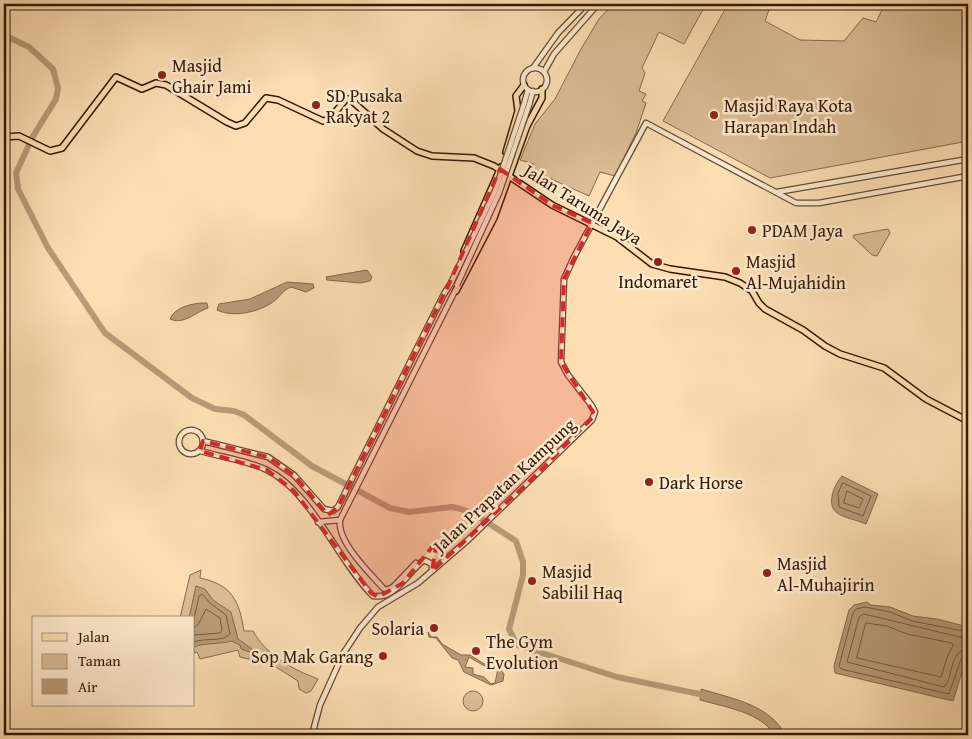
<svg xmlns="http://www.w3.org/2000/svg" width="972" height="739" viewBox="0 0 972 739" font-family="'Gentium Book Plus',serif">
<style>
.green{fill:#dbbc95;stroke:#886a4c}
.water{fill:#b99b77;stroke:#846749;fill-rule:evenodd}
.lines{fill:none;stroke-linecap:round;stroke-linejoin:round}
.shore{stroke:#765a3d;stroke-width:1}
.river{stroke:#b99b77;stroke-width:6}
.minor-casing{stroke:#664a2f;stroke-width:7}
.major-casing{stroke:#341803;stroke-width:8}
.minor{stroke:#feeace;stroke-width:4.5}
.major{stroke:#fddeb3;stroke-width:5}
.minor-bridge-casing{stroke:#664a2f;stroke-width:7;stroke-linecap:butt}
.minor-bridge{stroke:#feeace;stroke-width:4.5}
.marked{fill:#d62828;fill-opacity:0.2;stroke:#d62828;stroke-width:4;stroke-dasharray:10 6;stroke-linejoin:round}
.poi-dot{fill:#8f2418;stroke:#feeace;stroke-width:2}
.labels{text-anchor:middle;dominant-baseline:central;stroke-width:5;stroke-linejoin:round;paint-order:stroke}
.poi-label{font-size:18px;fill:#341803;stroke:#feeace;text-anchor:start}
.street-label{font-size:18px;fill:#341803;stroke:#feeace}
</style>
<rect width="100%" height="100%" fill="#fddeb3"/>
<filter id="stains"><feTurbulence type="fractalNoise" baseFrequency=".004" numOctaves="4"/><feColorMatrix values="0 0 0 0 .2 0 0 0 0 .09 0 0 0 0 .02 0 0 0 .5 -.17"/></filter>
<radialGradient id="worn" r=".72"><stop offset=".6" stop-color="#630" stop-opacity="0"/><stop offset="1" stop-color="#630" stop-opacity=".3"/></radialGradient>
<g class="green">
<polygon points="613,4 706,4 684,44 659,32 642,68 645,73 639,91 646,94 642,101 646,103 636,133 615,176 600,172 589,196 542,175 538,179 530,174 534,164 520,160 535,124 555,99 581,49 599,19"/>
<polygon points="728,4 771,4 765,21 800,40 844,41 863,18 876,22 885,4 968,4 968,141 770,178 663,121"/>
<polygon points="888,229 890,233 877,256 872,255 853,237 854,235"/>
<path d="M201,570L200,578C233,585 239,601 244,631H253C267,656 292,669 318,679L311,691L306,693L299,689L298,681L273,665L240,657L238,650L200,659L197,652L194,653V618H180L190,575Z"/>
<circle cx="473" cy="701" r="10"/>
</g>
<g class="water">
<polygon points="367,270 372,277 370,281 360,283 327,280 326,277"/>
<path d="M287,282L313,284L314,288L306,292L291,287C283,290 280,297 273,302C259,312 233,318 217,310L219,304L250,299Z"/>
<path d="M201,303H207L208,308C194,313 184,325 170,319C174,308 190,304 201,303Z"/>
<path d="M842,476L878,494L866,524C857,520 843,518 836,512C826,504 835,483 842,476Z"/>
<path d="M196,586L205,589L213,600L231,612L238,639L252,649L258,651L257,656H253L250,652L241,649L240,645L231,641C219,645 206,642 194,647V618H189Z"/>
<polygon points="867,602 871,605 890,607 913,616 937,619 968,627 968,653 953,701 835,673 834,666 849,610 854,605"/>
<path d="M428,632L431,637H437L442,644L461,655H470L489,667L499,668L504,674L503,681L491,685L464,672L458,660L452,658L436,638L429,637ZM469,657L488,668L498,669L495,683L491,684L484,677L473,674V668L465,667Z"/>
<path d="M701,689C733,699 768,704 786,735H775C760,712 725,707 700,700Z"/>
</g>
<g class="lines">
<g class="shore">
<polygon points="843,483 871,496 863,516 839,507 838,494"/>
<polygon points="847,491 863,499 859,508 844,503"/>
<path d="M194,619L199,596L202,594L210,603L226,615L230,634C220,643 206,637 194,642"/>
<polygon points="866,623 887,626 907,634 952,643 953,646 948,655 941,677 857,658"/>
<polyline points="194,628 199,623 206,609 220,618 222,630 220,633 194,635"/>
<polyline points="968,632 912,621 890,612 865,607 856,609 853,613 839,666 841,669 949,694 961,659 968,655"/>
<path d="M968,639L864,614L859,617L847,662L944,687C954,676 949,650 968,649"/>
</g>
<polyline class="river" points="4,35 29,47 53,69 58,88 56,99 32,138 16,173 18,189 48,248 105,333 192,398 215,409 234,411 244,415 312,466 390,508 409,512 452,507 461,509 474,514 516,541 523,562 523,575 509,629 517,645 617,677 709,696"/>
<g class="minor-casing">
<g id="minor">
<polyline points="533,68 558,33 586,4"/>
<circle cx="535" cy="80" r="12"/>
<polyline points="544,72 554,54 598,4"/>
<polyline points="524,104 528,90"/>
<polyline points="529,105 533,91"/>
<polyline points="777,192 968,159"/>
<circle cx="191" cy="442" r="12"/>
<polyline points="203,441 268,457 294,475 324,509 333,511 338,507 444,294 451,283"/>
<path d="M200,451C221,457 246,460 267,470C311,491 338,561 373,596C396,600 408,571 424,560L432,564V570"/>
<path d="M340,520C337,542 369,572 383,588L386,590L393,587L416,563"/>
<polyline points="318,522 340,520 456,289"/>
<polyline points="312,735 320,705 343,654 360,628 378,607 418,583 468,540 592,420 595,412 592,406 568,375 561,362 564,279 574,257 646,123 796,203 819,203 968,176"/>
</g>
</g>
<g class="major-casing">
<g id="major">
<polyline points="4,137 19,136 50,151 62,148 116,77 142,89 156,83 166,85 227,122 236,126 245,123 266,98 278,100 323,121 329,120 346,99 350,99 383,129 417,151 432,156 474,158 494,166 552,205 617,237 652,264 670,269 725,277 740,283 752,291 759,303 765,309 803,330 825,346 840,354 884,368 926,399 968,421"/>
<polyline points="506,152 518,111 516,96 524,85"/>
<polyline points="464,251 501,167"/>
<polyline points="456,291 494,218 527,126 542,98 542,89"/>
</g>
</g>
<use href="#minor" class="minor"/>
<use href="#major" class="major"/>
<g class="minor-bridge-casing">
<g id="minor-bridge">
<polyline points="451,283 495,191 524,104"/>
<polyline points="457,285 499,193 529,105"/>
</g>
</g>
<use href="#minor-bridge" class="minor-bridge"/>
</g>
<path class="marked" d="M500,169L552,205L592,223L564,279L561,362L595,415L528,483L432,571L437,541L403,583L378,597L371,593L294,491L267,470L200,451L203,441L268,457L294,475L328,515L338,507L448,286Z"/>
<g class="poi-dot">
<circle cx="162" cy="75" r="5"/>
<circle cx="316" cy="105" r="5"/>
<circle cx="714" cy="115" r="5"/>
<circle cx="752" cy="230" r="5"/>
<circle cx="658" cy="262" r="5"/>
<circle cx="736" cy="271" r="5"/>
<circle cx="649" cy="482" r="5"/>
<circle cx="767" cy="573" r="5"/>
<circle cx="532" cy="581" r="5"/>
<circle cx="434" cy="628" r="5"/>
<circle cx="476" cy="651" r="5"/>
<circle cx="383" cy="656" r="5"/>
</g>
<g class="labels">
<g class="poi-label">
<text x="172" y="65">Masjid<tspan x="172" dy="21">Ghair Jami</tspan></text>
<text x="326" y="95">SD Pusaka<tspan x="326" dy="21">Rakyat 2</tspan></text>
<text x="724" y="105">Masjid Raya Kota<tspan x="724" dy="21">Harapan Indah</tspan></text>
<text x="762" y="230">PDAM Jaya</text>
<text x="746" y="261">Masjid<tspan x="746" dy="21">Al-Mujahidin</tspan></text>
<text x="658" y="281" text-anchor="middle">Indomaret</text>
<text x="659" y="482">Dark Horse</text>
<text x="777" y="563">Masjid<tspan x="777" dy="21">Al-Muhajirin</tspan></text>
<text x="542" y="571">Masjid<tspan x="542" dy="21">Sabilil Haq</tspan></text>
<text x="424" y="628" text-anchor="end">Solaria</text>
<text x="486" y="641">The Gym<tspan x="486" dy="21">Evolution</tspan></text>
<text x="373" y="656" text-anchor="end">Sop Mak Garang</text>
</g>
<g class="street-label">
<text transform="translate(583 204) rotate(32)">Jalan Taruma Jaya</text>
<text transform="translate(504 485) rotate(-43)">Jalan Prapatan Kampung</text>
</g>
</g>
<rect width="972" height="739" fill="none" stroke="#fddeb3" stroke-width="20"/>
<rect x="5" y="5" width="962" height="729" fill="none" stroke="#341803" stroke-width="2.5"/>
<rect x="10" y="10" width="952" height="719" fill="none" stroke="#341803"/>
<rect x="32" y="616" width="162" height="90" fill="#feeace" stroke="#ad967d"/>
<rect x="42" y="633" width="25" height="8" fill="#fddeb3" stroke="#ad967d"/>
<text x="78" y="642" font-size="15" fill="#341803">Jalan</text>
<rect x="42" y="654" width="25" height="15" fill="#dbbc95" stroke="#ad967d"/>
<text x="78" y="666" font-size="15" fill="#341803">Taman</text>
<rect x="42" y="679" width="25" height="15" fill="#b99b77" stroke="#ad967d"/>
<text x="78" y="692" font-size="15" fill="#341803">Air</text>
<rect width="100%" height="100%" filter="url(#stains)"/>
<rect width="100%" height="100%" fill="url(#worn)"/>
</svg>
